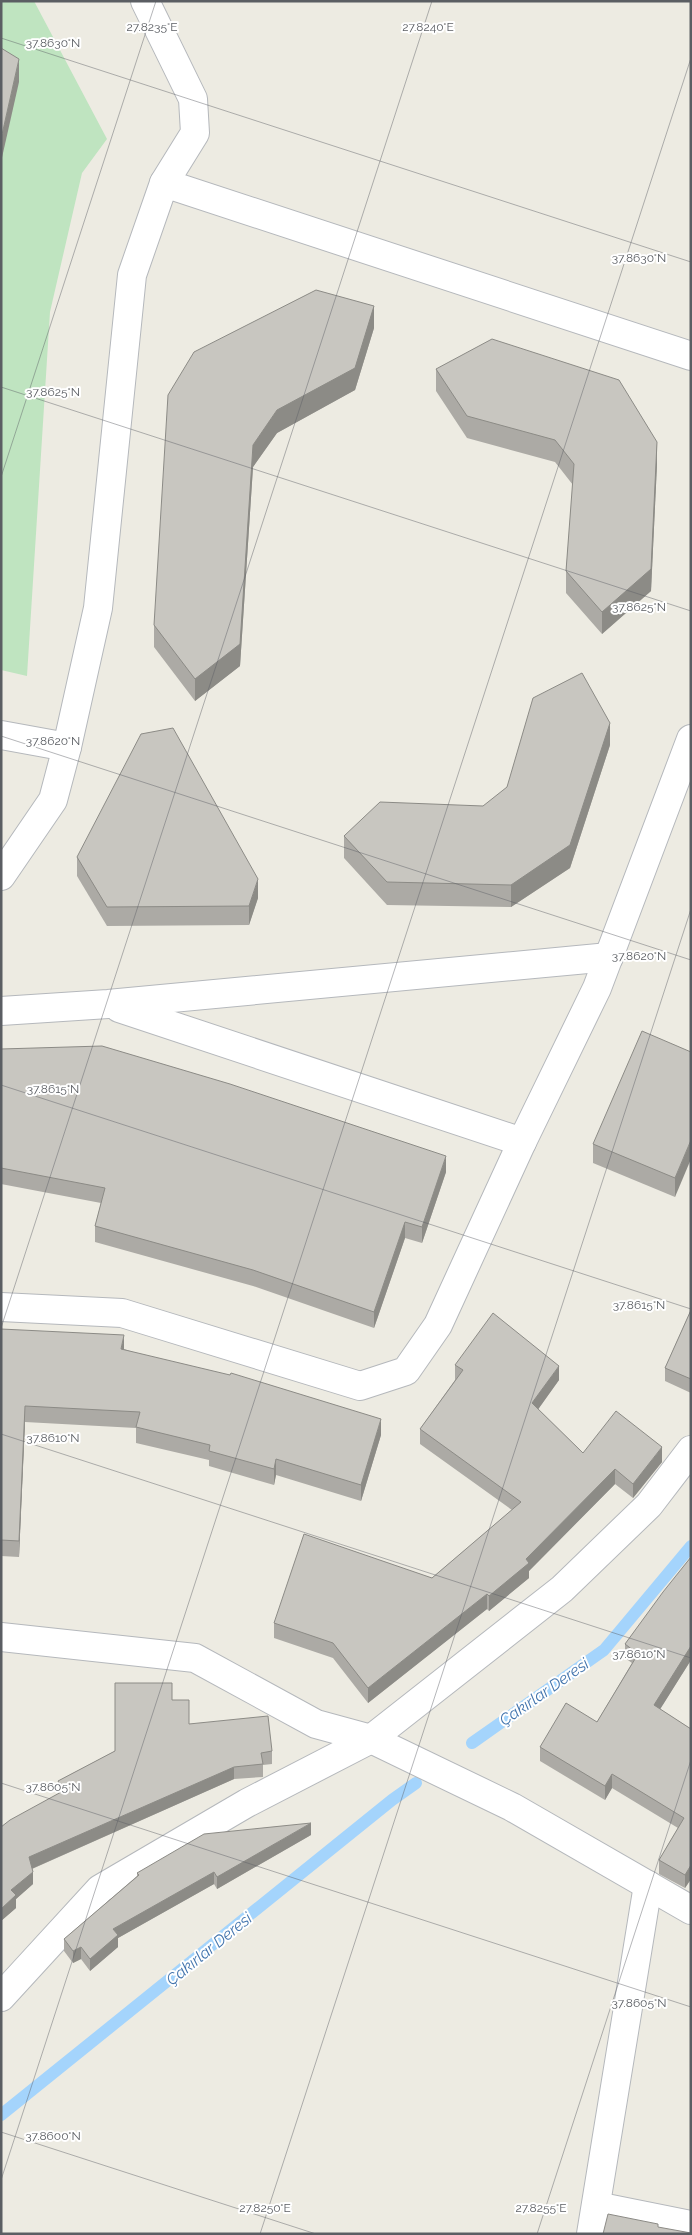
<svg xmlns="http://www.w3.org/2000/svg" width="692" height="2235" viewBox="0 0 692 2235" font-family="Raleway,sans-serif">
<style>
.green{fill:#bfe4c0}
.lines{fill:none;stroke-linecap:round;stroke-linejoin:round}
.stream{stroke:#a4d4fc;stroke-width:12}
.minor-casing{stroke:#b5b8bc;stroke-width:30}
.tertiary-casing{stroke:#b5b8bc;stroke-width:30}
.minor{stroke:#fff;stroke-width:28}
.tertiary{stroke:#fff;stroke-width:28}
.wall{fill:#acaaa5}
.shaded-wall{fill:#8c8b86}
.building{fill:#c8c6c0;stroke:#8c8b86}
.ticks{fill:none;stroke:#5b5e63;stroke-width:1;stroke-opacity:0.45}
.labels{text-anchor:middle;dominant-baseline:central;stroke-width:4;stroke-linejoin:round;paint-order:stroke}
.water-label{font-size:16px;font-style:italic;fill:#4274ad;stroke:#fff}
.ticks-label{font-size:12px;text-anchor:middle;fill:#5b5e63;stroke:#fff;stroke-width:4;stroke-linejoin:round;paint-order:stroke}
</style>
<rect width="100%" height="100%" fill="#edebe2"/>
<polygon class="green" points="1,1 34,1 107,139 82,173 50,312 27,676 1,670"/>
<g class="lines">
<g class="stream">
<polyline points="472,1743 604,1650 691,1546"/>
<polyline points="1,2115 392,1800 416,1783"/>
</g>
<g class="minor-casing">
<g id="minor">
<polyline points="145,1 193,99 195,133 164,183"/>
<polyline points="1,735 67,747"/>
<polyline points="1,876 53,800 67,747 98,608 132,275 164,183 691,356"/>
<polyline points="119,1008 522,1142"/>
<polyline points="1,1011 108,1004 609,957"/>
<polyline points="1,1307 122,1313 360,1386 406,1371 438,1325 522,1142 597,988 691,739"/>
<polyline points="1,1997 100,1889 247,1803 371,1739 562,1589 649,1505 691,1450"/>
<polyline points="596,2206 691,2225"/>
<polyline points="591,2234 648,1885"/>
</g>
</g>
<g class="tertiary-casing">
<polyline id="tertiary" points="1,1637 195,1658 316,1724 371,1739 512,1807 691,1910"/>
</g>
<use href="#minor" class="minor"/>
<use href="#tertiary" class="tertiary"/>
</g>
<g class="wall">
<polygon points="374,328 355,390 277,433 253,467 240,666 195,701 154,647 154,625 194,352"/>
<polygon points="436,369 657,464 651,591 602,634 566,593 566,571 573,485 555,462 467,438 436,391"/>
<polygon points="610,745 570,868 511,907 387,905 344,858 344,836 483,806"/>
<polygon points="77,857 258,898 249,925 107,926 77,876"/>
<polygon points="1,1049 446,1172 422,1243 405,1238 374,1328 253,1286 95,1242 95,1226 101,1203 1,1184"/>
<polygon points="691,1052 675,1197 593,1163 593,1144"/>
<polygon points="691,1310 691,1393 665,1381 665,1368"/>
<polygon points="1,1329 124,1349 381,1435 361,1501 276,1475 274,1485 209,1466 209,1460 136,1443 136,1428 25,1422 19,1557 1,1556"/>
<polygon points="455,1365 559,1380 538,1409 583,1453 662,1462 633,1498 615,1484 529,1571 529,1578 489,1611 487,1609 368,1703 333,1658 274,1638 274,1623 432,1578 512,1510 420,1444 420,1429 455,1380"/>
<polygon points="691,1557 691,1660 660,1709 691,1729 691,1879 685,1888 659,1874 659,1860 678,1828 612,1788 605,1800 540,1761 540,1747 597,1722 632,1663 625,1658 625,1644"/>
<polygon points="172,1700 189,1724 272,1751 272,1764 263,1765 263,1777 234,1779 32,1869 33,1884 16,1899 16,1908 1,1921 1,1827 58,1794 58,1781 115,1751"/>
<polygon points="311,1835 217,1889 214,1884 118,1938 118,1947 90,1971 81,1959 73,1963 64,1951 64,1939 137,1876 137,1873"/>
</g>
<g class="shaded-wall">
<polygon points="19,59 19,82 1,162 1,139"/>
<polygon points="374,306 374,328 355,390 277,433 253,467 240,666 195,701 195,679 253,445 277,410"/>
<polygon points="657,442 657,464 651,591 602,634 602,612"/>
<polygon points="610,723 610,745 570,868 511,907 511,885"/>
<polygon points="258,879 258,898 249,925 249,906"/>
<polygon points="691,1140 691,1159 675,1197 675,1178"/>
<polygon points="446,1156 446,1172 422,1243 422,1227"/>
<polygon points="405,1222 405,1238 374,1328 374,1312"/>
<polygon points="124,1335 124,1351 121,1349"/>
<polygon points="559,1366 559,1380 532,1418 532,1403"/>
<polygon points="25,1406 25,1422 19,1557 19,1541"/>
<polygon points="381,1419 381,1435 361,1501 361,1485"/>
<polygon points="662,1447 662,1462 633,1498 633,1484"/>
<polygon points="276,1459 276,1475 274,1485 274,1469"/>
<polygon points="615,1469 615,1484 529,1571 529,1578 489,1611 489,1596"/>
<polygon points="487,1594 487,1609 368,1703 368,1688"/>
<polygon points="691,1646 691,1660 654,1719 654,1705"/>
<polygon points="234,1767 234,1779 29,1870 29,1857"/>
<polygon points="612,1774 612,1788 605,1800 605,1786"/>
<polygon points="311,1823 311,1835 217,1889 217,1877"/>
<polygon points="691,1865 691,1879 685,1888 685,1875"/>
<polygon points="33,1872 33,1884 16,1899 16,1908 1,1921 1,1909 11,1890"/>
<polygon points="214,1872 214,1884 118,1938 118,1947 90,1971 90,1959 113,1929"/>
<polygon points="81,1947 81,1959 73,1963 73,1951"/>
</g>
<g class="building">
<polygon points="1,48 19,59 1,139"/>
<polygon points="316,290 374,306 355,368 277,410 253,445 240,644 195,679 154,625 168,395 194,352"/>
<polygon points="492,339 619,380 657,442 651,569 602,612 566,571 574,464 555,440 467,416 436,369"/>
<polygon points="582,673 610,723 570,845 511,885 387,882 344,836 380,802 483,806 507,787 533,698"/>
<polygon points="173,728 258,879 249,906 107,907 77,857 141,734"/>
<polygon points="642,1031 691,1052 691,1140 675,1178 593,1144"/>
<polygon points="102,1046 230,1084 446,1156 422,1227 405,1222 374,1312 253,1270 95,1226 105,1188 1,1168 1,1049"/>
<polygon points="691,1310 691,1379 665,1368"/>
<polygon points="493,1313 559,1366 532,1403 583,1453 616,1411 662,1447 633,1484 615,1469 526,1559 529,1563 489,1596 487,1594 368,1688 333,1643 274,1623 304,1534 432,1578 521,1502 420,1429 463,1370 455,1365"/>
<polygon points="1,1329 124,1335 121,1349 230,1375 231,1373 381,1419 361,1485 276,1459 274,1469 209,1451 210,1445 136,1427 140,1412 25,1406 19,1541 1,1540"/>
<polygon points="691,1557 691,1646 654,1705 691,1729 691,1865 685,1875 659,1860 684,1818 612,1774 605,1786 540,1747 566,1703 597,1722 638,1654 625,1644 663,1592"/>
<polygon points="115,1683 172,1683 172,1700 189,1700 189,1724 268,1716 272,1751 261,1753 263,1764 234,1767 29,1857 33,1872 11,1890 16,1895 1,1909 1,1827 10,1820 63,1791 58,1781 115,1751"/>
<polygon points="311,1823 217,1877 214,1872 113,1929 118,1935 90,1959 81,1947 73,1951 64,1939 139,1875 137,1873 204,1834"/>
<polygon points="608,2214 658,2224 658,2227 691,2233 691,2234 603,2234"/>
</g>
<path class="ticks" d="M1,38L691,262M1,387L691,611M1,477L156,1M1,736L691,960M1,1085L691,1309M1,1328L432,1M1,1434L691,1658M1,1783L691,2007M1,2132L316,2234M1,2180L691,58M260,2234L691,909M537,2234L691,1760"/>
<g class="labels">
<g class="water-label">
<text transform="translate(544 1692) rotate(-35)">Çakırlar Deresi</text>
<text transform="translate(209 1949) rotate(-39)">Çakırlar Deresi</text>
</g>
</g>
<g class="ticks-label">
<text x="152" y="31">27.8235°E</text>
<text x="428" y="31">27.8240°E</text>
<text x="53" y="47">37.8630°N</text>
<text x="639" y="262">37.8630°N</text>
<text x="53" y="396">37.8625°N</text>
<text x="639" y="611">37.8625°N</text>
<text x="53" y="745">37.8620°N</text>
<text x="639" y="960">37.8620°N</text>
<text x="53" y="1093">37.8615°N</text>
<text x="639" y="1309">37.8615°N</text>
<text x="53" y="1442">37.8610°N</text>
<text x="639" y="1658">37.8610°N</text>
<text x="53" y="1791">37.8605°N</text>
<text x="639" y="2007">37.8605°N</text>
<text x="53" y="2140">37.8600°N</text>
<text x="265" y="2212">27.8250°E</text>
<text x="541" y="2212">27.8255°E</text>
</g>
<rect width="692" height="2235" fill="none" stroke="#5b5e63" stroke-width="5"/>
</svg>
